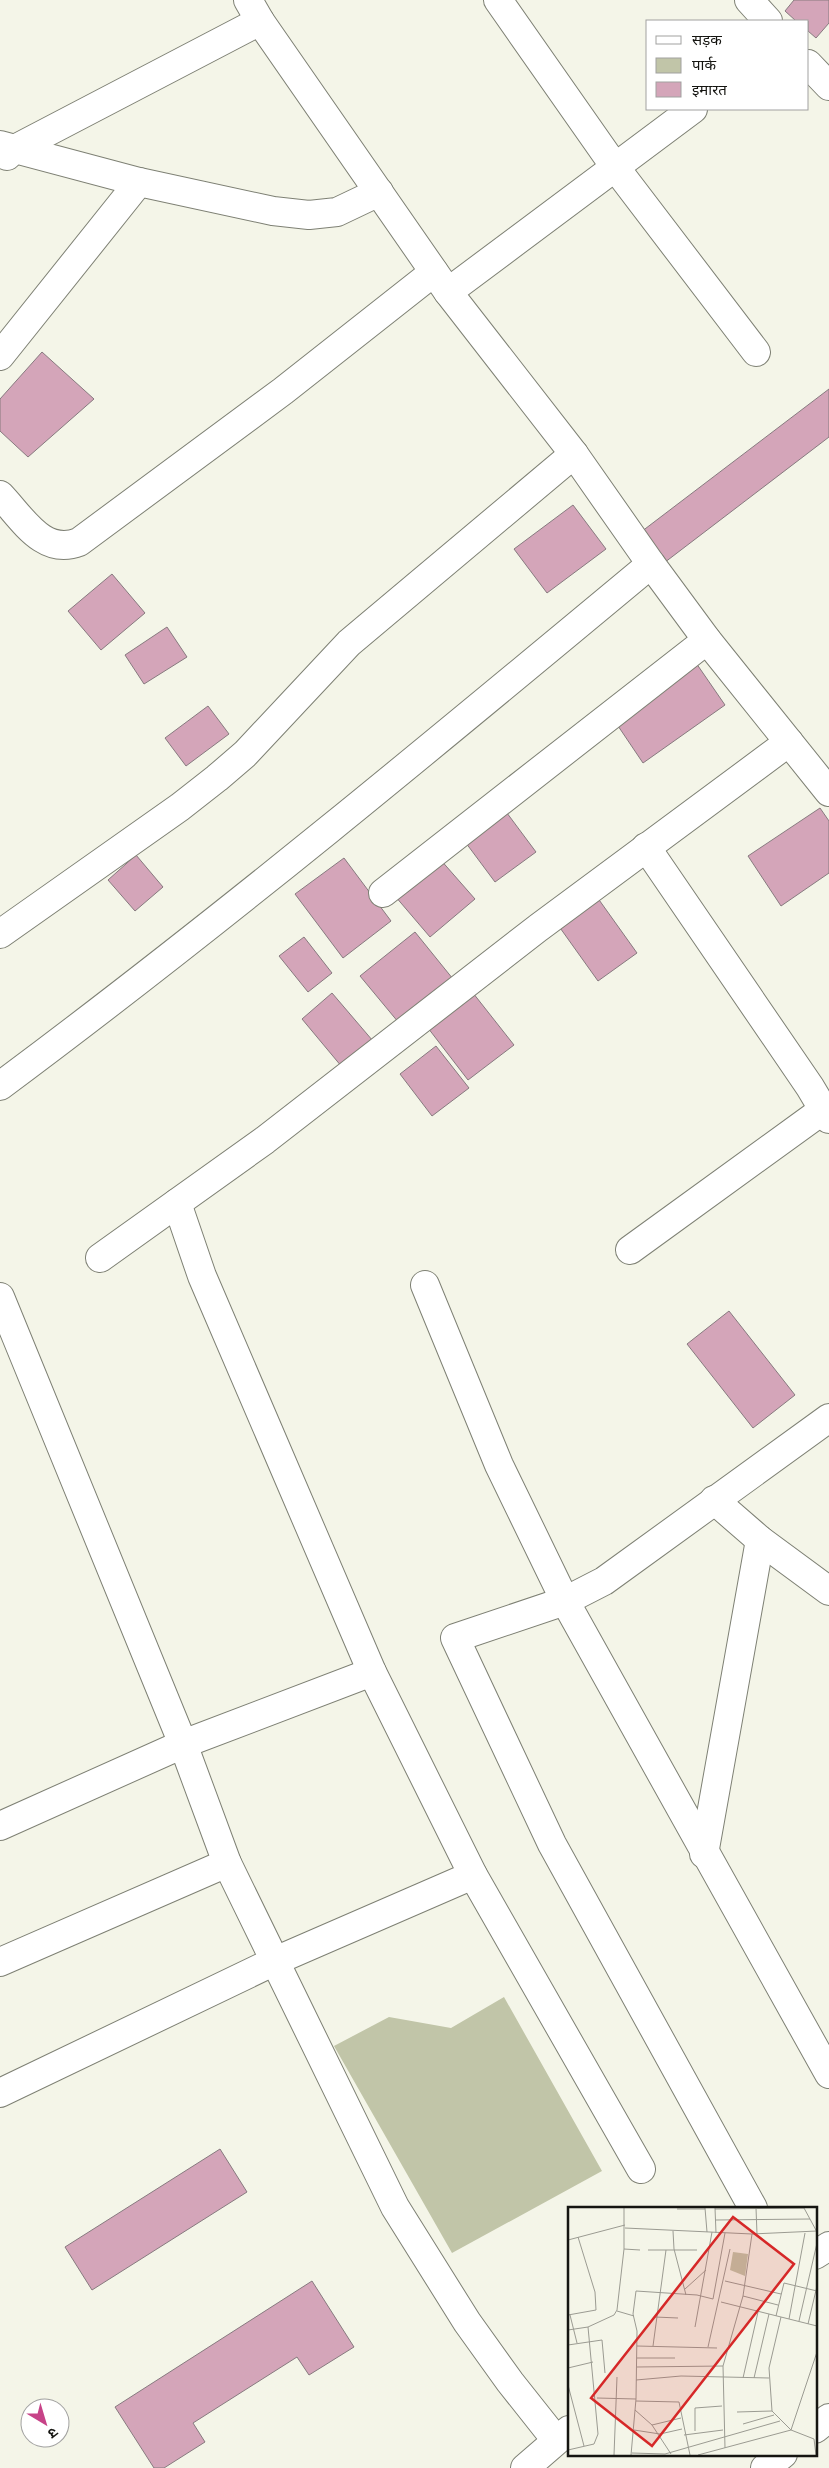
<svg xmlns="http://www.w3.org/2000/svg" width="829" height="2468" viewBox="0 0 829 2468" font-family="Georgia,'Noto Sans Devanagari',serif">
<style>
.green{fill:#c1c5a8}
.building{fill:#d4a5b9;stroke:#877a7f}
.lines{fill:none;stroke-linecap:round;stroke-linejoin:round}
.minor-casing{stroke:#7e8074;stroke-width:30}
.minor{stroke:#fff;stroke-width:28}
.inset-road{fill:none;stroke:#9b9b92;stroke-width:1}
.view{fill:#d62828;fill-opacity:0.15;stroke:#d62828;stroke-width:2.5}
.inset-edge{fill:none;stroke:#151511;stroke-width:2.5}
</style>
<rect width="100%" height="100%" fill="#f4f5e8"/>
<polygon class="green" points="504,1997 602,2171 452,2253 334,2046 389,2017 451,2028"/>
<g class="building">
<polygon points="794,0 829,0 829,23 816,38 808,31 808,21 796,21 785,11"/>
<polygon points="42,352 94,399 28,457 0,431 0,399"/>
<polygon points="829,389 829,437 660,566 637,535"/>
<polygon points="573,505 606,549 547,593 514,549"/>
<polygon points="112,574 145,613 101,650 68,611"/>
<polygon points="167,627 187,657 144,684 125,655"/>
<polygon points="694,660 725,705 643,763 612,717"/>
<polygon points="208,706 229,734 186,766 165,738"/>
<polygon points="501,805 536,852 495,882 460,835"/>
<polygon points="820,808 829,821 829,873 781,906 748,856"/>
<polygon points="136,855 163,887 135,911 108,880"/>
<polygon points="344,858 391,921 343,958 295,894"/>
<polygon points="439,858 475,899 430,937 395,896"/>
<polygon points="597,897 637,953 598,981 558,925"/>
<polygon points="415,932 453,979 399,1023 360,976"/>
<polygon points="304,937 332,973 308,992 279,956"/>
<polygon points="332,993 373,1041 342,1067 302,1019"/>
<polygon points="473,993 514,1045 468,1080 428,1028"/>
<polygon points="436,1046 469,1088 432,1116 400,1074"/>
<polygon points="729,1311 795,1395 753,1428 687,1344"/>
<polygon points="220,2149 247,2192 92,2290 65,2247"/>
<polygon points="312,2281 354,2347 309,2375 297,2357 193,2423 205,2442 164,2468 154,2468 115,2407"/>
</g>
<g class="lines">
<g class="minor-casing">
<g id="minor">
<polyline points="248,0 260,21 448,292 574,454 651,564 707,640 829,792"/>
<polyline points="498,0 615,167 756,352"/>
<polyline points="749,0 768,21"/>
<polyline points="808,64 829,86"/>
<polyline points="0,145 139,182 273,211 309,215 337,212 379,192"/>
<polyline points="7,156 13,150 260,21"/>
<polyline points="448,292 693,109"/>
<polyline points="0,356 139,182"/>
<path d="M0,495C23,519 43,556 79,542L283,391L434,272"/>
<polyline points="646,847 810,1087 829,1119"/>
<polyline points="383,893 707,640"/>
<polyline points="0,934 180,807 217,778 245,754 349,643 574,454"/>
<path d="M0,1086C223,920 437,742 651,564"/>
<polyline points="177,1203 202,1276 372,1672 473,1875 641,2169"/>
<polyline points="630,1250 823,1110"/>
<polyline points="100,1258 265,1140 538,928 789,742"/>
<polyline points="425,1285 499,1465 565,1601 829,2074"/>
<polyline points="0,1297 183,1744 227,1863 395,2207 467,2322 510,2382 556,2440"/>
<polyline points="714,1500 760,1540 829,1591"/>
<polyline points="0,1826 183,1744 372,1672"/>
<polyline points="704,1854 760,1540"/>
<polyline points="0,1962 227,1863"/>
<polyline points="0,2093 275,1961 473,1875"/>
<polyline points="753,2208 552,1844 455,1638 565,1601 604,1581 829,1418"/>
<polyline points="815,2255 829,2246"/>
<polyline points="815,2429 829,2418"/>
<polyline points="525,2468 569,2430"/>
<polyline points="765,2468 783,2454"/>
</g>
</g>
<use href="#minor" class="minor"/>
</g>
<g transform="translate(568 2207)">
<rect width="249" height="249" fill="#f4f5e8"/>
<path d="M165,45L180,47L177,69L162,63Z" fill="#c1c5a8"/>
<path class="inset-road" d="M137,1L139,25M147,1L148,26M188,1L189,27M236,1L249,25M109,2H137M147,2L236,1M148,13L242,12M57,21L184,27L249,24M105,24L106,42L118,88M0,33L57,18M56,42L72,43M80,43H129M157,74L213,87M117,82L138,63M175,89L210,98M153,95L249,119M49,104L66,109M0,108L28,103L27,85L10,30M2,108L9,136M208,109L216,76L249,84M87,110L110,111M213,110L201,161L204,204L223,223L246,232L248,248M221,112L237,26M231,114L249,36M240,117L249,79M127,120L144,25M0,123L20,120L46,108L49,103L56,42V1M0,138L34,133L37,166M69,139L149,141M85,139L98,43M140,140L162,42M69,151H107M69,160L155,159M0,161L25,155M175,171L190,105M186,171L201,107M68,173L113,169L201,171M0,178L16,239M29,191L68,192M68,194L111,195L122,248M67,203L84,218L103,247M169,205L204,204M175,217L206,208M84,218L113,211M66,223L92,227L114,222M127,224V201L154,199M116,228L155,223M157,241L155,159L175,89L184,27M0,243L26,237L30,227L20,120M64,246L97,247L212,214M46,248L49,170M63,248L68,192L69,124L65,107L68,84L129,88L145,92L157,26M130,248L223,223L249,145"/>
<path class="view" d="M165,10L226,57L84,239L23,191Z"/>
<rect width="249" height="249" class="inset-edge"/>
</g>
<rect x="646" y="20" width="162" height="90" fill="#ffffff" stroke="#a1a1a0"/>
<rect x="656" y="36" width="25" height="8" fill="#ffffff" stroke="#a1a1a0"/>
<text x="692" y="45" font-size="15" fill="#151511">सड़क</text>
<rect x="656" y="58" width="25" height="15" fill="#c1c5a8" stroke="#a1a1a0"/>
<text x="692" y="70" font-size="15" fill="#151511">पार्क</text>
<rect x="656" y="82" width="25" height="15" fill="#d4a5b9" stroke="#a1a1a0"/>
<text x="692" y="95" font-size="15" fill="#151511">इमारत</text>
<g transform="translate(45 2423) rotate(142)"><circle r="24" fill="#ffffff" stroke="#a1a1a0"/>
<path d="M0-4L9 19L0 12L-9 19Z" fill="#c74388"/>
<text y="-8" font-size="14" font-weight="bold" text-anchor="middle" fill="#151511">उ</text>
</g>
</svg>
